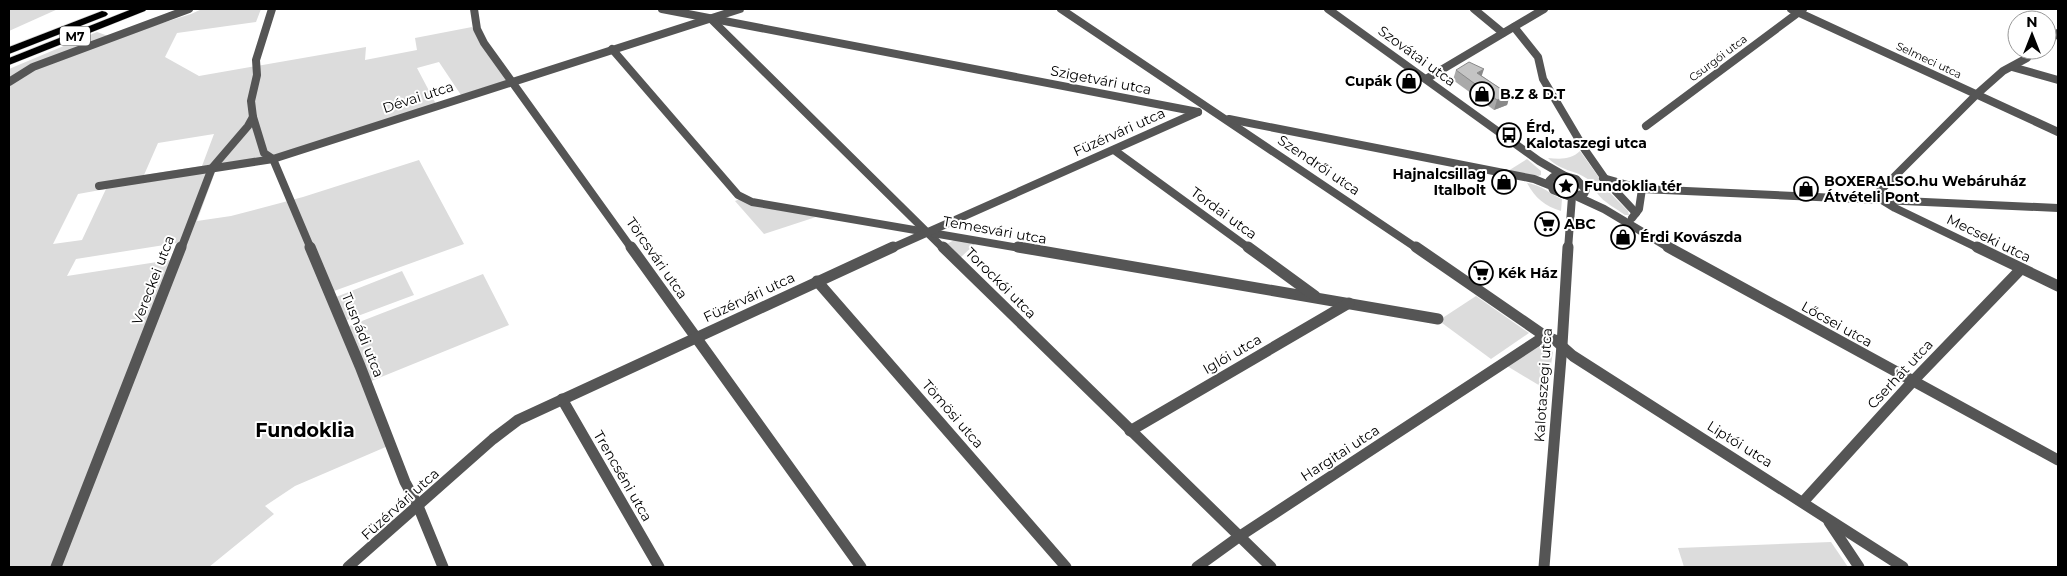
<svg xmlns="http://www.w3.org/2000/svg" width="2067" height="576" viewBox="0 0 2067 576" font-family="Montserrat,sans-serif">
<style>
.green{fill:#dcdcdc;fill-rule:evenodd}
.lines{fill:none;stroke-linecap:round;stroke-linejoin:round}
.motorway-casing{stroke:#dbdbdb;stroke-width:1}
.minor-far1{stroke:#555;stroke-width:8}
.minor{stroke:#555;stroke-width:11}
.tertiary-far1{stroke:#555;stroke-width:8}
.tertiary{stroke:#555;stroke-width:11}
.motorway{fill:#000;fill-rule:evenodd}
.wall{fill:#a9a9a9}
.shaded-wall{fill:#898989}
.building{fill:#c4c4c4;stroke:#898989}
.labels{text-anchor:middle;dominant-baseline:central;stroke-width:4;stroke-linejoin:round;paint-order:stroke}
.far-street-label{font-size:11px;fill:#000;stroke:#fff}
.shield{fill:#fff;stroke:#4c4c4c;stroke-width:1}
.shield-label{font-size:12px;font-weight:bold;fill:#000}
.street-label{font-size:14px;fill:#000;stroke:#fff}
.poi-label{font-size:14px;font-weight:bold;fill:#000;stroke:#fff;text-anchor:start}
.district-label{font-size:19px;font-weight:bold;fill:#000;stroke:#fff}
</style>
<rect width="100%" height="100%" fill="#fff"/>
<g class="green">
<polygon points="9,9 58,9 9,31"/>
<path d="M202,9H261L256,22L177,33L165,57L199,76L366,47L365,60L417,50L415,38L472,27L508,80L461,95L439,62L417,68L436,104L277,155L218,164L197,221L231,216L303,197L419,160L464,244L334,291L336,297L402,271L414,295L347,320L349,326L483,274L509,325L364,384L388,446L295,486L265,506L274,514L209,567H9V69L97,32L114,38L191,14ZM214,134L202,166L144,175L158,143ZM106,189L82,240L53,244L78,194ZM177,243L170,260L67,276L76,259Z"/>
<path d="M1580,151L1610,193L1628,211L1629,215H1625C1617,209 1603,202 1597,193C1593,187 1593,182 1586,178C1573,169 1562,172 1548,158C1560,159 1571,160 1580,151Z"/>
<polygon points="1527,159 1541,171 1541,175 1538,176 1508,171"/>
<path d="M1527,183C1544,186 1546,192 1562,199L1561,211C1545,206 1535,198 1527,183Z"/>
<polygon points="740,199 816,217 764,234 735,201"/>
<polygon points="954,240 976,243 959,259 947,244"/>
<polygon points="1476,296 1529,333 1491,359 1442,323 1444,317"/>
<polygon points="1545,345 1553,352 1547,390 1507,366 1540,346"/>
<polygon points="1831,542 1848,567 1684,567 1678,548"/>
</g>
<g class="lines">
<g class="motorway-casing">
<g id="motorway">
<polygon points="132,9 147,9 145,11 9,65 9,58"/>
<polygon points="102,11 106,12 108,14 106,16 9,54 9,47"/>
</g>
</g>
<g class="minor-far1">
<polyline points="474,9 477,29 484,43 632,249"/>
<polyline points="662,9 1198,112"/>
<polyline points="1061,9 1418,249"/>
<polyline points="1474,9 1503,33"/>
<polyline points="1791,9 2058,132"/>
<polyline points="711,19 944,249"/>
<polyline points="1514,27 1538,57 1543,79 1585,150 1608,183 1636,213"/>
<polyline points="2047,42 2058,33"/>
<polyline points="612,49 738,195 752,202 1025,249"/>
<polyline points="2012,67 2058,80"/>
<polyline points="1426,79 1544,9"/>
<polyline points="9,82 33,67 189,9"/>
<polyline points="253,117 264,153 273,159 311,249"/>
<polyline points="1229,119 1534,179 1549,185"/>
<polyline points="1646,126 1803,9"/>
<polyline points="1114,150 1250,249"/>
<polyline points="1603,178 1642,189 2058,208"/>
<polyline points="99,186 273,159 740,9"/>
<polyline points="1632,218 1639,209 1642,189"/>
<polyline points="181,249 212,168 248,126 253,117 251,101 257,75 256,60 272,9"/>
<polyline points="890,249 1198,112"/>
<polyline points="1568,249 1572,197"/>
<polyline points="1980,249 1895,208 1882,200 1879,192 1977,94 2003,71 2027,58"/>
</g>
<g class="minor">
<polyline points="310,247 360,366 405,482 418,506 443,567"/>
<polyline points="631,247 861,567"/>
<polyline points="943,247 1271,567"/>
<polyline points="1018,247 1438,319"/>
<polyline points="1248,247 1315,296"/>
<polyline points="1416,247 1545,336 1555,340 1573,356 1903,567"/>
<polyline points="1977,247 2058,286"/>
<polyline points="817,281 1066,567"/>
<polyline points="562,399 659,567"/>
<polyline points="1130,431 1349,303"/>
<polyline points="1803,502 1913,381 2021,269"/>
<polyline points="1829,522 1859,567"/>
<polyline points="56,567 181,247"/>
<polyline points="348,567 493,439 518,420 893,247"/>
<polyline points="1197,567 1240,536 1545,336"/>
<polyline points="1544,567 1562,345 1568,247"/>
</g>
<g class="tertiary-far1">
<polyline points="1328,9 1539,161 1565,176"/>
<polygon points="1562,175 1576,179 1586,190 1584,194 1568,196 1553,190 1549,181 1553,177"/>
<polyline points="1578,197 1604,209 1671,249"/>
</g>
<polyline class="tertiary" points="1668,247 2058,460"/>
<use href="#motorway" class="motorway"/>
</g>
<polygon class="wall" points="1456,70 1482,76 1510,95 1507,105 1494,110 1453,80"/>
<g class="shaded-wall">
<polygon points="1484,69 1481,78 1477,73"/>
<polygon points="1510,95 1507,105 1494,110 1497,100"/>
</g>
<polygon class="building" points="1469,62 1484,69 1477,73 1510,95 1497,100 1456,70"/>
<defs>
<g id="shop-ring" transform="scale(1.25)"><circle r="9.5" fill="#fff" stroke="#000" stroke-width="1.5"/><path d="M-5-2.5h2.3a2.7 3.5 0 0 1 5.4 0H5L5.5 6h-11ZM-1.5-2.5h3a1.5 2.3 0 0 0-3 0Z" fill="#000"/></g>
<g id="bus-ring" transform="scale(1.25)"><circle r="9.5" fill="#fff" stroke="#000" stroke-width="1.5"/><path d="M-5-6H5V4H4V6H2V4H-2V6H-4V4H-5ZM-3.5-4V0h7V-4ZM-3.5 1.2v1.5H-2V1.2ZM2 1.2v1.5H3.5V1.2Z" fill="#000"/></g>
<g id="sight-ring" transform="scale(1.25)"><circle r="9.5" fill="#fff" stroke="#000" stroke-width="1.5"/><path d="M0-6L1.8-2.2L6-1.7L2.9 1.2L3.7 5.4L0 3.3L-3.7 5.4L-2.9 1.2L-6-1.7L-1.8-2.2Z" fill="#000"/></g>
<g id="supermarket-ring" transform="scale(1.25)"><circle r="9.5" fill="#fff" stroke="#000" stroke-width="1.5"/><path d="M-6-5.5h2.5l.6 2H6L4.5 2H-2.5L-4.4-4H-6ZM-1.5 3.2a1.3 1.3 0 1 0 .1 0ZM3 3.2a1.3 1.3 0 1 0 .1 0Z" fill="#000"/></g>
</defs>
<g fill-rule="evenodd">
<use href="#shop-ring" x="1409" y="81"/>
<use href="#shop-ring" x="1482" y="94"/>
<use href="#bus-ring" x="1509" y="135"/>
<use href="#shop-ring" x="1504" y="182"/>
<use href="#sight-ring" x="1566" y="186"/>
<use href="#shop-ring" x="1806" y="189"/>
<use href="#supermarket-ring" x="1547" y="224"/>
<use href="#shop-ring" x="1623" y="237"/>
<use href="#supermarket-ring" x="1481" y="273"/>
</g>
<g class="labels">
<g class="far-street-label">
<text transform="translate(1718 58) rotate(-37)">Csurgói utca</text>
<text transform="translate(1929 60) rotate(25)">Selmeci utca</text>
</g>
<rect class="shield" x="60" y="26.5" width="30" height="19" rx="4"/>
<g class="shield-label">
<text x="75" y="36">M7</text>
</g>
<g class="street-label">
<text transform="translate(1417 56) rotate(36)">Szovátai utca</text>
<text transform="translate(1101 80) rotate(11)">Szigetvári utca</text>
<text transform="translate(418 97) rotate(-18)">Dévai utca</text>
<text transform="translate(1119 132) rotate(-24)">Füzérvári utca</text>
<text transform="translate(1319 165) rotate(34)">Szendrői utca</text>
<text transform="translate(1224 213) rotate(36)">Tordai utca</text>
<text transform="translate(995 230) rotate(10)">Temesvári utca</text>
<text transform="translate(1989 238) rotate(26)">Mecseki utca</text>
<text transform="translate(657 258) rotate(55)">Törcsvári utca</text>
<text transform="translate(153 280) rotate(-69)">Vereckei utca</text>
<text transform="translate(1001 283) rotate(45)">Torockói utca</text>
<text transform="translate(749 297) rotate(-25)">Füzérvári utca</text>
<text transform="translate(1837 324) rotate(29)">Lőcsei utca</text>
<text transform="translate(363 335) rotate(68)">Tusnádi utca</text>
<text transform="translate(1232 354) rotate(-30)">Iglói utca</text>
<text transform="translate(1900 374) rotate(-47)">Cserhát utca</text>
<text transform="translate(1543 385) rotate(-86)">Kalotaszegi utca</text>
<text transform="translate(953 414) rotate(49)">Tömösi utca</text>
<text transform="translate(1740 444) rotate(32)">Liptói utca</text>
<text transform="translate(1340 453) rotate(-33)">Hargitai utca</text>
<text transform="translate(623 476) rotate(60)">Trencséni utca</text>
<text transform="translate(400 504) rotate(-42)">Füzérvári utca</text>
</g>
<g class="poi-label">
<text x="1392" y="81" text-anchor="end">Cupák</text>
<text x="1500" y="94">B.Z &amp; D.T</text>
<text x="1526" y="127">Érd,<tspan x="1526" dy="16">Kalotaszegi utca</tspan></text>
<text x="1486" y="174" text-anchor="end">Hajnalcsillag<tspan x="1486" dy="16">Italbolt</tspan></text>
<text x="1824" y="181">BOXERALSO.hu Webáruház<tspan x="1824" dy="16">Átvételi Pont</tspan></text>
<text x="1584" y="186">Fundoklia tér</text>
<text x="1564" y="224">ABC</text>
<text x="1640" y="237">Érdi Kovászda</text>
<text x="1498" y="273">Kék Ház</text>
</g>
<g class="district-label">
<text x="305" y="430">Fundoklia</text>
</g>
</g>
<rect width="2067" height="576" fill="none" stroke="#000000" stroke-width="20"/>
<g transform="translate(2032 35)"><circle r="24" fill="#ffffff" stroke="#999999"/>
<path d="M0-4L9 19L0 12L-9 19Z" fill="#000000"/>
<text y="-8" font-size="14" font-weight="bold" text-anchor="middle" fill="#000000">N</text>
</g>
</svg>
